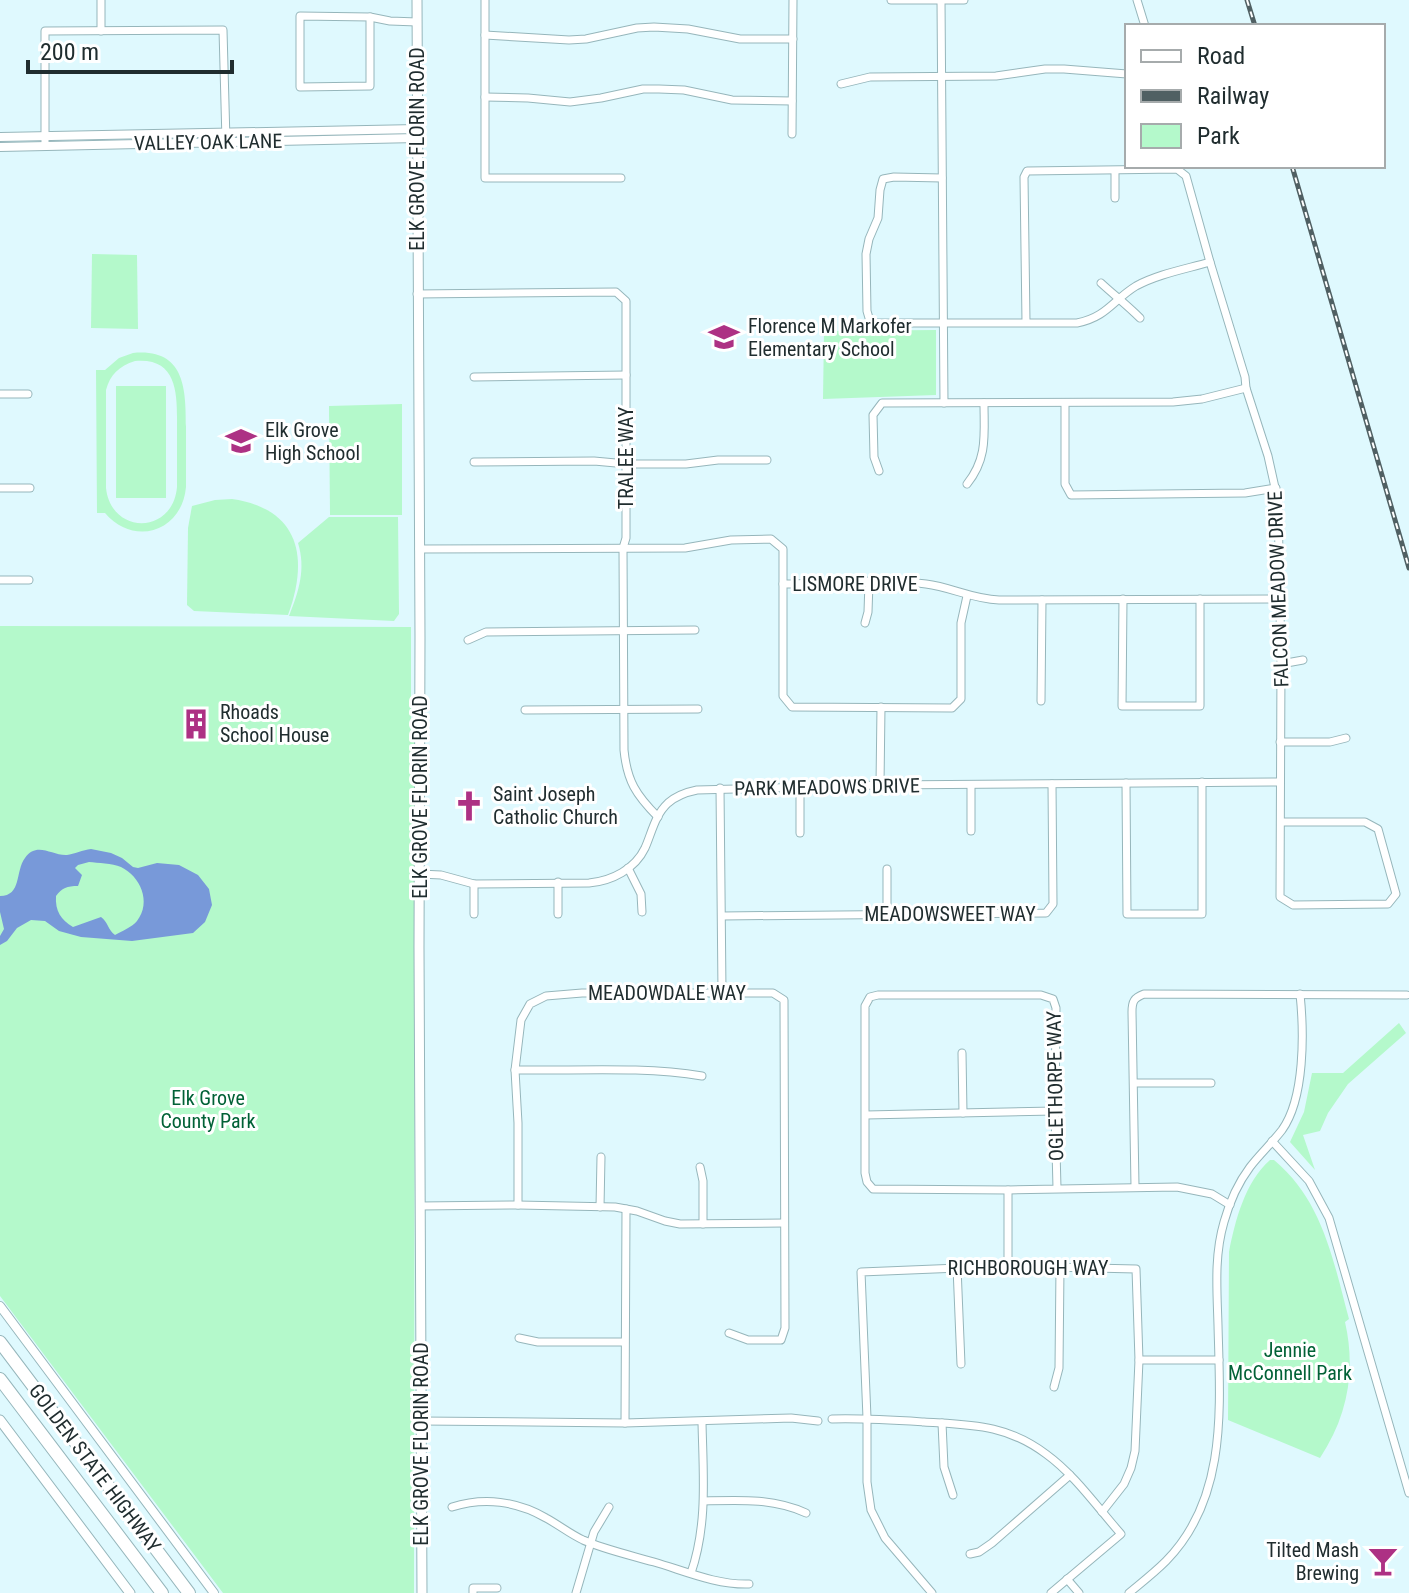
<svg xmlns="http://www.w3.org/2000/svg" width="1409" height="1593" viewBox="0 0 1409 1593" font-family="'Roboto Condensed',sans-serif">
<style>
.green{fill:#b4f9cb;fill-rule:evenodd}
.water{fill:#7899d9;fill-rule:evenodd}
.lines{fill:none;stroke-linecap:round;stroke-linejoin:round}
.minor-casing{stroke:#96b6bb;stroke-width:9}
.tertiary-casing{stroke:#96b6bb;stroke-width:10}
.secondary-casing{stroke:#96b6bb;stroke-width:11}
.motorway-casing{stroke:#96b6bb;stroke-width:14}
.minor{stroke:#fff;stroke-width:7}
.tertiary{stroke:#fff;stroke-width:8}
.secondary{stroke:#fff;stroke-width:9}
.motorway{stroke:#fff;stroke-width:12}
.rail-casing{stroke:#506063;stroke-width:5}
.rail{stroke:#fff;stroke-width:2;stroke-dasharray:6;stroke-linecap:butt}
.labels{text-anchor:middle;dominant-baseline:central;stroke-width:6;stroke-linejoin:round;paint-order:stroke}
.street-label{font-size:20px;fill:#202d2f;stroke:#fff}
.poi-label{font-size:20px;fill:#202d2f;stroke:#fff;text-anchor:start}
.park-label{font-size:20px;fill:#016136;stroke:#fff}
</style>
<rect width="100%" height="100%" fill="#dff9fe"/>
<g class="green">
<polygon points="92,254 137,255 138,329 91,328"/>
<polygon points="936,330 936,395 823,399 824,331"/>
<path d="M133,353C187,348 186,392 186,431C186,450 186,469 186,487C182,532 134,547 105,513H97L96,370H105L119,358ZM135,361C180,357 177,398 177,430C177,449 177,468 177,487C173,535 111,535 106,488V390C110,375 119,366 135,361Z"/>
<rect x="116" y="386" width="50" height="112"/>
<polygon points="402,404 402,515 330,515 329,406"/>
<path d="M232,499C300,509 309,558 288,615L194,611L187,605L188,528L192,506L215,500Z"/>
<path d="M329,517H398L399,614L394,621L289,616C299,591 306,569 298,543Z"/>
<polygon points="0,626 411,627 411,741 415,742 414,1593 223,1593 0,1296"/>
<polygon points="1399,1023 1406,1033 1348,1084 1328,1113 1320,1131 1303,1135 1315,1170 1290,1142 1304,1112 1312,1073 1343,1073"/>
<path d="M1270,1160H1274C1323,1201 1333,1260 1349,1319L1345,1322C1356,1370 1348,1416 1320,1458L1228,1420L1229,1252C1235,1221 1245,1182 1270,1160Z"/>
</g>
<path class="water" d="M91,849L111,853L122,858L133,867L138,868L157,863L179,865L198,875L209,889L212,905L205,922L193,933L132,941L81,937L59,931L45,921L31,920L17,928L7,941L0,945V936L4,929L0,912V896C22,896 15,871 25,858C37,841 52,856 67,855C74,854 83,850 91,849ZM89,862C98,863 112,863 121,867C140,876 152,902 137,921C132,927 122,931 115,935C108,930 108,922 101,917L73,927C61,920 55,911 56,896C62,888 67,886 78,886L82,875L75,868L78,865Z"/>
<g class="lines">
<g class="minor-casing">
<g id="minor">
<polyline points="485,0 485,178 621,178"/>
<polyline points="891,0 964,0"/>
<polyline points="941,0 944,403"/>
<polyline points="1137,0 1145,26"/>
<polygon points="300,16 370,17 370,86 300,87"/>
<polyline points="370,17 390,21 417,22"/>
<polyline points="101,31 101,0"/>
<polyline points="485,35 569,40 586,39 637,28 654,27 688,29 740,39 793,39"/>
<polyline points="841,84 870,77 996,76 1045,69 1064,69 1127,74"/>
<polyline points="485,97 528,98 570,102 601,98 643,89 659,89 684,90 732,100 792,101"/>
<polyline points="792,134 793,0"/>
<polyline points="45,146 45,31 223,30 226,141"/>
<path d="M942,178L894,177L883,179L880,190L878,218L869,239L866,254L867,311L869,318L875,323H1077C1107,317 1113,300 1136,286C1158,274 1186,269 1210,262"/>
<polyline points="1115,198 1115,171"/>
<path d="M1101,283C1114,295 1127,305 1140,318"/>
<path d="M417,294L616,292L626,301V538L623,548L624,750C627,781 636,795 658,817"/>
<polyline points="1026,322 1024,177 1027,171 1177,169 1186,176 1210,262 1245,377 1246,388 1268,456 1278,501 1281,664 1280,897 1293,905 1388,904 1396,894 1378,829 1365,822 1281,822"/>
<polyline points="474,377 626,375"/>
<polyline points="0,394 28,394"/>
<polyline points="1065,403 1065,484 1071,495 1245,493 1276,488"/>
<polyline points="474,462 594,461 627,464 686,464 718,460 767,460"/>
<polyline points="879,471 874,457 873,415 882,403 1173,402 1202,399 1246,388"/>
<path d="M967,484C988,458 984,434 984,403"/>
<polyline points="0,488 30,488"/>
<polyline points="419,549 685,548 731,540 771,539 783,549 783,696 792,707 952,708 961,699 961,623 967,596"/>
<polyline points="0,580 29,580"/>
<path d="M783,584C830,583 879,578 926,584C951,587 972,599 999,600L1279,599"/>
<polyline points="1123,599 1122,706 1200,706 1200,599"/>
<polyline points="865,623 868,612 869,582"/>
<polyline points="468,640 486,632 695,630"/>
<polyline points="1281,664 1303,660"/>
<polyline points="1041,701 1042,600"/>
<polyline points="525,710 698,709"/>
<polyline points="1280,742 1330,742 1346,738"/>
<polyline points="1126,783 1127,914 1202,914 1202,782"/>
<polyline points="880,785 881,707"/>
<polyline points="971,785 971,831"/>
<polyline points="800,787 800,833"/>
<polyline points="720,788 722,992"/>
<polyline points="628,868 641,894 642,912"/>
<polyline points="887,869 887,913"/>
<path d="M420,874L441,875L474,884L589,883C612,881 635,869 645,848C652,832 655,815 668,803C676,796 687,792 697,790L880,785L1280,782"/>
<polyline points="558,882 558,914"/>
<polyline points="474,884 474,914"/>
<polyline points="722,916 1046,913 1053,904 1052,784"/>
<polyline points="962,1053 963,1113"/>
<path d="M515,1070C577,1071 641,1066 702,1076"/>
<polyline points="1134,1083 1211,1083"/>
<polyline points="866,1115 1055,1111"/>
<polyline points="1272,1141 1309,1181 1329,1218 1409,1493"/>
<polyline points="700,1167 703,1181 703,1224"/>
<path d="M1135,1186L1132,1012C1132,1001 1134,998 1144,994L1407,995"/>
<polyline points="1057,1188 1055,1111 1056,1008 1053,999 1041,995 878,995 870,997 865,1006 865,1173 867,1182 873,1189 1008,1190 1177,1187 1212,1194 1230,1205"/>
<polyline points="1008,1190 1008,1266"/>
<polyline points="518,1205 518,1123 515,1070 521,1020 530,1004 546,996 582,993 773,993 784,1000 785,1328 781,1340 748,1340 729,1333"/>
<polyline points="420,1206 518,1205 615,1207 637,1211 665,1221 680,1224 784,1223"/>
<polyline points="600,1207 601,1157"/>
<polyline points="957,1267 961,1364"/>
<polyline points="519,1338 538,1342 624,1342"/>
<polyline points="1139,1360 1219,1360"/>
<polyline points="1054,1387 1059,1368 1060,1267"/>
<path d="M832,1419C863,1418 893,1420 924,1422C971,1425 1006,1424 1046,1454C1075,1475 1097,1507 1121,1534L1051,1593"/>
<polyline points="421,1421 625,1423 791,1418 818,1421"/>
<polyline points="625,1423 626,1209"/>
<polyline points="942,1423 944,1467 953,1495"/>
<path d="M704,1501C739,1500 773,1498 806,1513"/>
<path d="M452,1507C484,1497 517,1501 546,1518C559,1525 570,1534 583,1540C606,1550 630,1555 654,1562C685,1571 716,1585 749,1584"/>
<polyline points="970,1554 979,1552 992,1543 1070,1475"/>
<path d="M691,1573C708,1524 703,1473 702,1422"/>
<polyline points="1067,1579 1079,1593"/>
<polyline points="473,1593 473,1588 497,1588"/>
<polyline points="576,1593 594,1532 609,1507"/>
<polyline points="932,1593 885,1538 871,1510 867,1482 867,1418 861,1272 1008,1266 1136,1269 1139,1360 1135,1451 1131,1468 1124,1484 1102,1512"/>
<path d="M1129,1593C1141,1583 1154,1573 1166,1561C1228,1498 1220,1407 1218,1325C1217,1290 1214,1256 1224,1222C1229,1204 1238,1183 1250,1167C1260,1154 1272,1143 1282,1130C1305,1098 1304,1032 1300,994"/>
</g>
</g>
<g class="tertiary-casing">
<g id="tertiary">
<polyline points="0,137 417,129"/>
<polyline points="0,147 417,138"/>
<polyline points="0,1306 214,1593"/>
</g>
</g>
<g class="secondary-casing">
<g id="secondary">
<polyline points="417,0 420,637 419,948 422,1593"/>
<polyline points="0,1420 130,1593"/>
</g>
</g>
<g class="motorway-casing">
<g id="motorway">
<polyline points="0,1342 189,1593"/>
<polyline points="0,1379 162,1593"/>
</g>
</g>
<use href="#minor" class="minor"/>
<use href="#tertiary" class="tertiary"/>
<use href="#secondary" class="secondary"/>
<use href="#motorway" class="motorway"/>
<g class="rail-casing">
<g id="rail">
<polyline points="1247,0 1255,26"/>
<polyline points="1292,166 1409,568"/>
</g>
</g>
<use href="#rail" class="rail"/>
</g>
<defs>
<g id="school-bare" transform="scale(2.4)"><path d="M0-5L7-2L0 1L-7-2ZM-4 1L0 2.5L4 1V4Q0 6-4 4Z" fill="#ad3184" stroke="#fff" stroke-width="2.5" paint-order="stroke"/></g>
<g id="building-bare" transform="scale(2.4)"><path d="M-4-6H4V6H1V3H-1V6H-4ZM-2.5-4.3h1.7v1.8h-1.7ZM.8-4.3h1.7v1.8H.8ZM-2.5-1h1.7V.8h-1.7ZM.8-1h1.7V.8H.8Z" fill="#ad3184" stroke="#fff" stroke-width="2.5" paint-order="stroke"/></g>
<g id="church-bare" transform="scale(2.4)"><path d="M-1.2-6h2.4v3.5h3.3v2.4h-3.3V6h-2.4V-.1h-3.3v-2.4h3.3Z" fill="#ad3184" stroke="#fff" stroke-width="2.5" paint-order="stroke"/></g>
<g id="bar-bare" transform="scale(2.4)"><path d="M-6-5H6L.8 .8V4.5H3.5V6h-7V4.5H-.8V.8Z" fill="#ad3184" stroke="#fff" stroke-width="2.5" paint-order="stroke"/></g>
</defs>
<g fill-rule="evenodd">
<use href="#school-bare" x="724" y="337"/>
<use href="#school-bare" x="241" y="441"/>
<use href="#building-bare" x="196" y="724"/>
<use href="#church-bare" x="469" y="806"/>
<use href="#bar-bare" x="1383" y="1561"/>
</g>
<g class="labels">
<g class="street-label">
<text transform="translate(208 142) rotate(-1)">VALLEY OAK LANE</text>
<text transform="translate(417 149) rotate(-90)">ELK GROVE FLORIN ROAD</text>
<text transform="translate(626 458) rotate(-90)">TRALEE WAY</text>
<text x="855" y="584">LISMORE DRIVE</text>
<text transform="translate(1278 589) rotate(-92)">FALCON MEADOW DRIVE</text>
<text transform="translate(827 787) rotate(-1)">PARK MEADOWS DRIVE</text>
<text transform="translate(420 797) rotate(-90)">ELK GROVE FLORIN ROAD</text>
<text x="950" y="914">MEADOWSWEET WAY</text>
<text x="667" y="993">MEADOWDALE WAY</text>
<text transform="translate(1055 1086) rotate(-91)">OGLETHORPE WAY</text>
<text x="1028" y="1268">RICHBOROUGH WAY</text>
<text transform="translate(421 1444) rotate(-90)">ELK GROVE FLORIN ROAD</text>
<text transform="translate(95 1468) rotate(53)">GOLDEN STATE HIGHWAY</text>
</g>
<g class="poi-label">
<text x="748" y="326">Florence M Markofer<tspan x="748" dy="23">Elementary School</tspan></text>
<text x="265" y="430">Elk Grove<tspan x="265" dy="23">High School</tspan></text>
<text x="220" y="712">Rhoads<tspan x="220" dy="23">School House</tspan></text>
<text x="493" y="794">Saint Joseph<tspan x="493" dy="23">Catholic Church</tspan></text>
<text x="1359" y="1550" text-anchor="end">Tilted Mash<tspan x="1359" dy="23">Brewing</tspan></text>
</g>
<g class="park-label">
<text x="208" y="1098">Elk Grove<tspan x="208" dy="23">County Park</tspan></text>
<text x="1290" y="1350">Jennie<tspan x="1290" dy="23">McConnell Park</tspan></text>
</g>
</g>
<rect x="1125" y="24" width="260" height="144" fill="#ffffff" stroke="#a6abac" stroke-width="2"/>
<rect x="1141" y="50" width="40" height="12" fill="#ffffff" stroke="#a6abac" stroke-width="2"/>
<text x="1197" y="64" font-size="24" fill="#202d2f">Road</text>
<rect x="1141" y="90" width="40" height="12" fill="#506063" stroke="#a6abac" stroke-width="2"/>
<text x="1197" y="104" font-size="24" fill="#202d2f">Railway</text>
<rect x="1141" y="124" width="40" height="24" fill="#b4f9cb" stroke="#a6abac" stroke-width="2"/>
<text x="1197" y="144" font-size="24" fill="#202d2f">Park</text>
<path d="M28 60v12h204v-12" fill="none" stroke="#202d2f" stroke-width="4"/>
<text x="40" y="60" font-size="24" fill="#202d2f" stroke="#ffffff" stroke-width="6" paint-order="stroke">200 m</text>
</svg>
